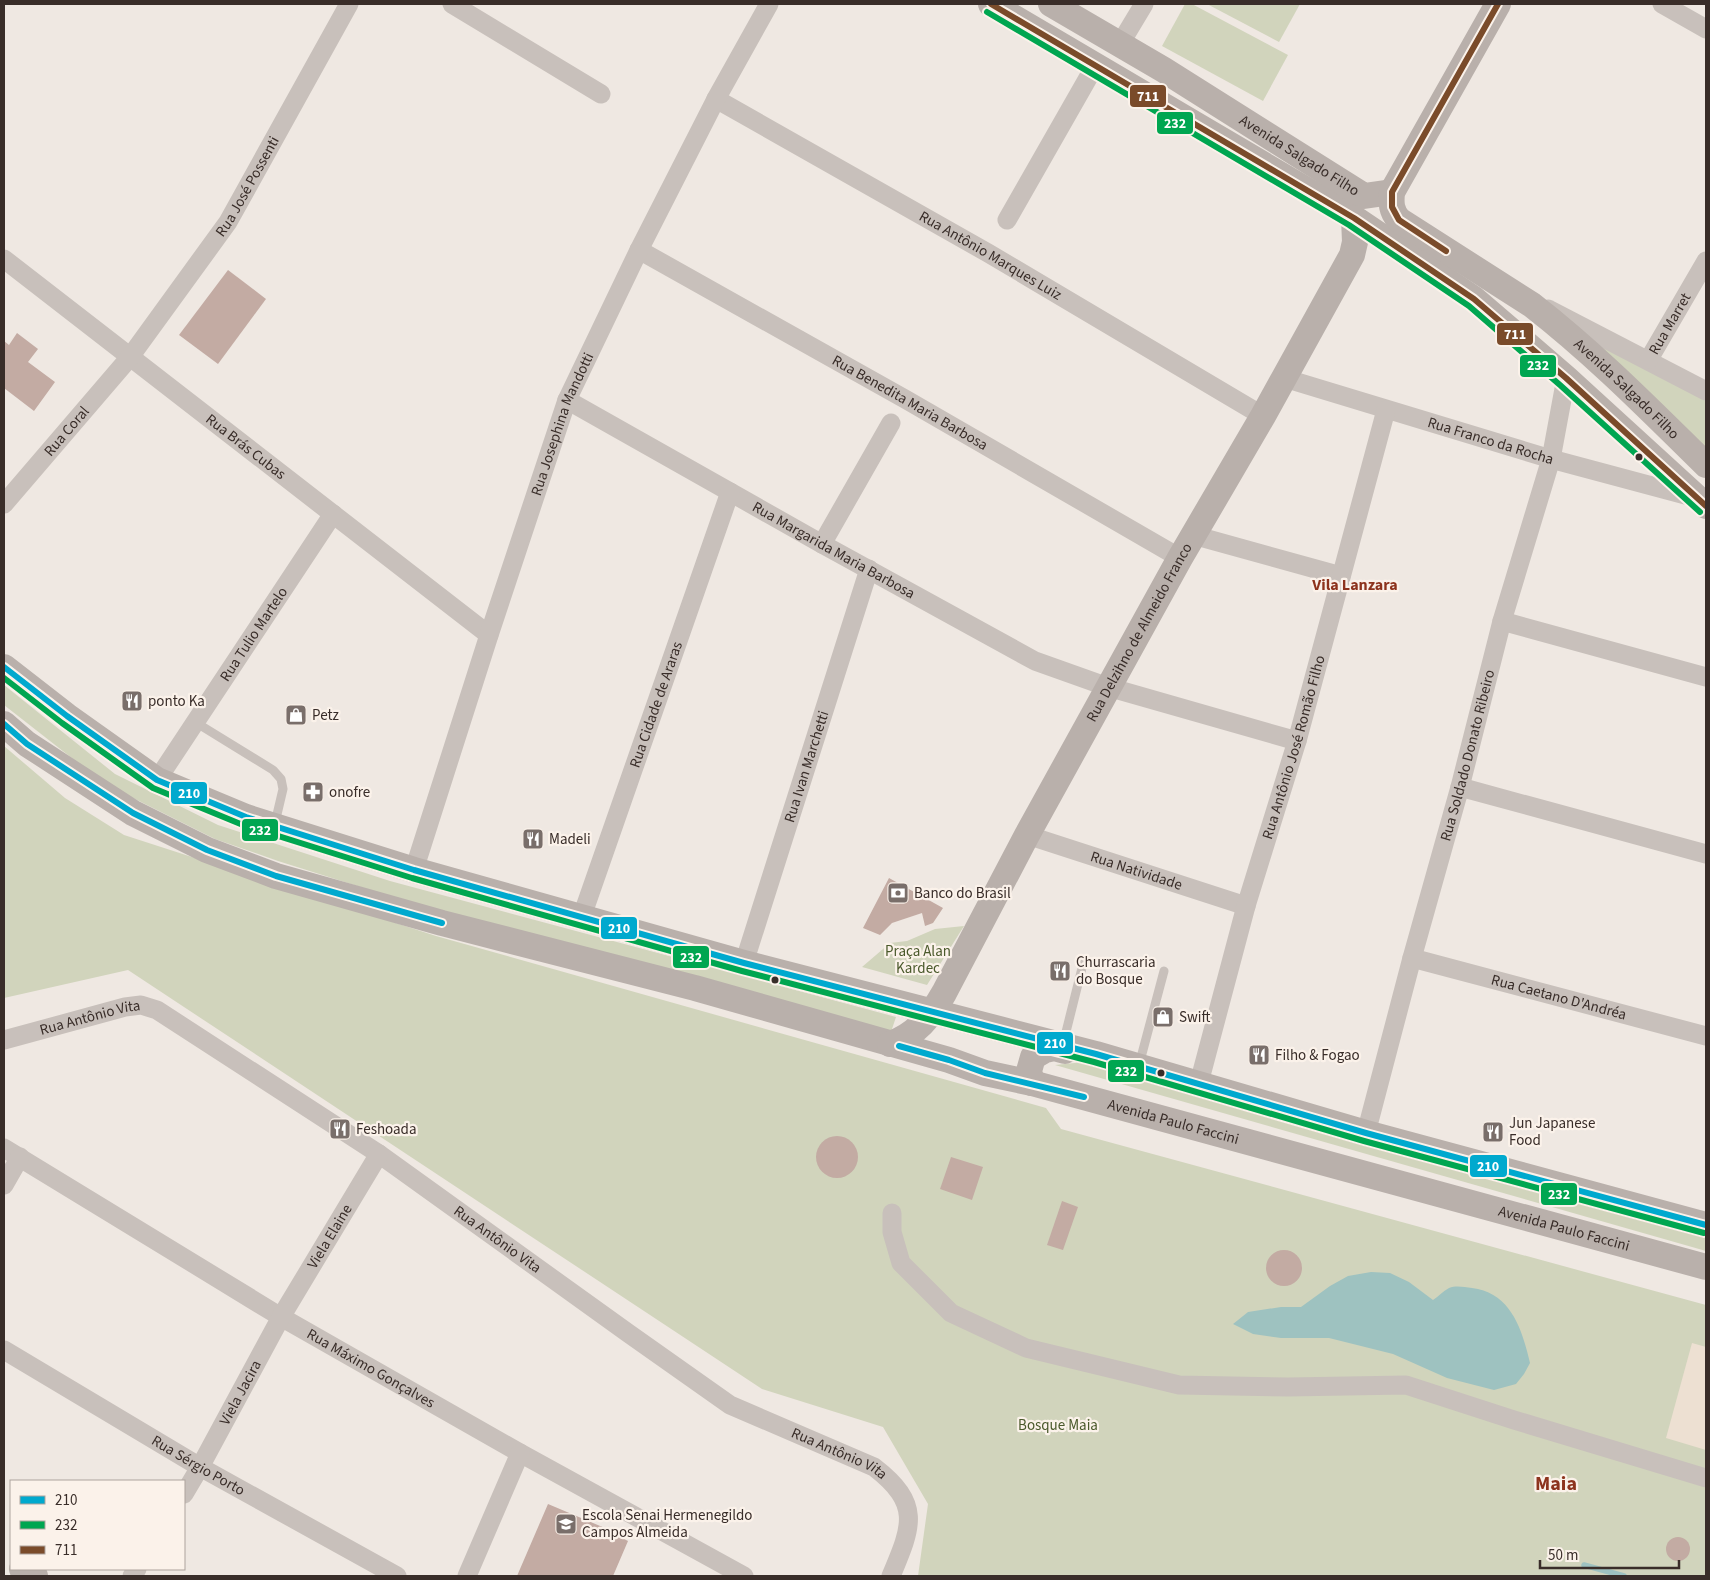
<svg xmlns="http://www.w3.org/2000/svg" width="1710" height="1580" viewBox="0 0 1710 1580" font-family="'Source Sans 3',sans-serif">
<style>
.green{fill:#d1d4bc}
.plaza{fill:#ede0d2}
.water{fill:#9ec2c0}
.lines{fill:none;stroke-linecap:round;stroke-linejoin:round}
.stream{stroke:#9ec2c0;stroke-width:5.5}
.building{fill:#c3aba3}
.lane{stroke:#c8c0bb;stroke-width:9}
.street{stroke:#c8c0bb;stroke-width:19}
.secondary{stroke:#b9b0ab;stroke-width:26}
.bus-1-casing{stroke:#fbf2ea;stroke-width:10}
.bus-2-casing{stroke:#fbf2ea;stroke-width:10}
.bus-3-casing{stroke:#fbf2ea;stroke-width:10}
.bus-1{stroke:#00a9ce;stroke-width:6}
.bus-2{stroke:#00a651;stroke-width:6}
.bus-3{stroke:#7a4b2a;stroke-width:6}
.bus-dot{fill:#392d29;stroke:#fbf2ea;stroke-width:2}
.labels{text-anchor:middle;dominant-baseline:central;stroke-width:4.5;stroke-linejoin:round;paint-order:stroke}
.street-label{font-size:15px;fill:#392d29;stroke:#fbf2ea}
.poi-label{font-size:15px;fill:#392d29;stroke:#fbf2ea;text-anchor:start}
.park-label{font-size:15px;fill:#4a592b;stroke:#fbf2ea}
.neighbourhood-label{font-size:16px;font-weight:bold;fill:#8d331d;stroke:#fbf2ea}
.district-label{font-size:20px;font-weight:bold;fill:#8d331d;stroke:#fbf2ea}
.line-badge{stroke:#fbf2ea;stroke-width:2}
.badge-label{font-size:14px;text-anchor:middle;font-weight:bold;fill:#fff}
</style>
<rect width="100%" height="100%" fill="#efe8e2"/>
<g class="green">
<polygon points="1185,4 1192,4 1288,55 1263,101 1162,46"/>
<polygon points="1207,4 1300,4 1279,42"/>
<polygon points="1587,335 1706,401 1706,452"/>
<polygon points="4,685 115,774 218,825 390,881 896,1017 891,1032 389,896 278,861 215,839 105,784 4,705"/>
<polygon points="4,746 65,798 124,835 436,936 1046,1108 1061,1129 1706,1305 1706,1576 918,1576 928,1504 883,1427 762,1389 128,970 4,998"/>
<polygon points="964,926 927,985 862,967 890,943 907,941 935,929"/>
<polygon points="1094,1061 1706,1234 1706,1251 1055,1065"/>
</g>
<polygon class="plaza" points="1692,1343 1706,1347 1706,1450 1666,1438"/>
<path class="water" d="M1371,1272L1390,1273L1409,1282L1433,1300C1438,1297 1443,1291 1449,1288C1456,1285 1464,1287 1472,1288C1511,1293 1522,1329 1530,1363L1524,1374L1516,1384L1494,1390L1447,1378L1393,1354L1329,1338H1281L1253,1334L1233,1324L1248,1312L1281,1307H1301L1330,1286L1348,1276Z"/>
<g class="lines">
<polyline class="stream" points="1584,1565 1624,1576"/>
</g>
<g class="building">
<polygon points="228,270 266,299 218,364 179,335"/>
<polygon points="17,333 38,349 28,362 55,382 34,411 4,388 4,341 9,345"/>
<polygon points="889,878 943,908 933,923 925,926 922,913 892,923 880,935 863,928"/>
<circle cx="837" cy="1157" r="21"/>
<polygon points="951,1157 983,1167 972,1200 940,1189"/>
<polygon points="1062,1201 1078,1207 1063,1250 1047,1245"/>
<circle cx="1284" cy="1268" r="18"/>
<polygon points="548,1504 612,1531 611,1534 618,1537 622,1528 628,1530 624,1539 628,1541 613,1576 517,1576"/>
<circle cx="1678" cy="1549" r="12"/>
</g>
<g class="lines">
<g class="lane">
<polyline points="195,722 273,770 281,779 283,789 275,823"/>
<polyline points="1063,1044 1083,964"/>
<polyline points="1139,1065 1164,971"/>
</g>
<g class="street">
<polyline points="452,4 601,94"/>
<polyline points="1662,4 1706,29"/>
<polyline points="1120,44 1144,4"/>
<path id="s1" d="M716,99L988,253L1263,416"/>
<polyline points="1007,220 1096,64"/>
<path id="s2" d="M639,250L905,399L1180,558"/>
<path id="s3" d="M4,259L489,635"/>
<polyline points="1548,309 1706,391"/>
<path id="s4" d="M1649,359L1706,261"/>
<path id="s5" d="M1284,378L1551,459L1693,497"/>
<path id="s6" d="M567,400L822,544L1035,661L1108,687L1297,741"/>
<path id="s7" d="M4,504L130,357L228,222L349,4"/>
<polyline points="1193,535 1341,576"/>
<polyline points="822,544 891,423"/>
<polyline points="1502,621 1706,677"/>
<path id="s8" d="M157,780L333,514"/>
<polyline points="1460,787 1706,854"/>
<path id="s9" d="M1027,835L1246,906"/>
<path id="s10" d="M414,870L489,635L567,400L639,250L716,99L769,4"/>
<path id="s11" d="M582,916L730,492"/>
<path id="s12" d="M1412,958L1706,1036"/>
<path id="s13" d="M744,963L869,569"/>
<path id="s14" d="M4,1040L125,1007L141,1005L157,1010L379,1154L628,1333L730,1405L874,1467C922,1504 912,1526 891,1576"/>
<path id="s15" d="M1199,1083L1246,906L1297,741L1386,410"/>
<path id="s16" d="M1366,1133L1412,958L1460,787L1502,621L1551,459L1566,378"/>
<path id="s17" d="M4,1148L281,1317L520,1453L744,1576"/>
<polyline points="4,1185 20,1157"/>
<polyline points="892,1213 892,1232 901,1263 951,1313 1026,1348 1179,1385 1288,1387 1406,1385 1514,1420 1706,1478"/>
<path id="s18" d="M4,1350L200,1467L397,1576"/>
<path id="s19" d="M184,1494L200,1467L281,1317L379,1154"/>
<polyline points="132,1576 137,1569"/>
<polyline points="467,1576 520,1453"/>
</g>
<g class="secondary">
<polyline points="991,4 1354,218 1474,299 1566,378 1706,506"/>
<path id="s20" d="M1051,4L1164,70L1364,196L1392,192"/>
<path id="s21" d="M1498,4L1392,192C1391,203 1391,211 1399,220L1532,305C1595,354 1650,410 1706,465"/>
<polyline points="4,667 67,716 157,780 246,817 414,870 744,963 1096,1054 1366,1133 1706,1225"/>
<path id="s22" d="M4,724L27,744L133,813L207,850L276,876L442,923L695,988L949,1060L985,1073L1032,1083L1706,1267"/>
<path id="s23" d="M890,1044C916,1035 931,1016 944,993L1027,835L1180,558L1263,416L1352,255L1355,242L1354,218"/>
<polyline points="1032,1083 1029,1071 1033,1057 1045,1050 1054,1048 1065,1051"/>
<polyline points="22,1569 35,1576"/>
</g>
<g class="bus-1-casing">
<g id="bus-1">
<polyline points="4,667 67,716 157,780 246,817 414,870 744,963 1096,1054 1366,1133 1706,1225"/>
<polyline points="4,724 27,744 133,813 207,850 276,876 442,923"/>
<polyline points="899,1046 949,1060 985,1073 1084,1097"/>
</g>
</g>
<g class="bus-2-casing">
<g id="bus-2">
<polyline points="987,12 1349,225 1469,306 1560,385 1700,512"/>
<polyline points="4,678 62,723 153,788 243,825 412,878 742,971 1094,1062 1364,1141 1704,1233"/>
</g>
</g>
<g class="bus-3-casing">
<g id="bus-3">
<polyline points="991,4 1354,218 1474,299 1566,378 1706,506"/>
<polyline points="1446,251 1399,220 1392,207 1392,192 1498,4"/>
</g>
</g>
<use href="#bus-1" class="bus-1"/>
<use href="#bus-2" class="bus-2"/>
<use href="#bus-3" class="bus-3"/>
</g>
<defs>
<g id="restaurant-square" transform="scale(1.125)"><rect x="-9" y="-9" width="18" height="18" rx="4" fill="#796e6a" stroke="#fbf2ea"/><path d="M-5-6h1v4h1v-4h1v4h1v-4h1v5L-1.5 .5V6h-2V.5L-5-1ZM5-6V6H3V1.5H1.5Q1.5-4 5-6Z" fill="#fff"/></g>
<g id="shop-square" transform="scale(1.125)"><rect x="-9" y="-9" width="18" height="18" rx="4" fill="#796e6a" stroke="#fbf2ea"/><path d="M-5-2.5h2.3a2.7 3.5 0 0 1 5.4 0H5L5.5 6h-11ZM-1.5-2.5h3a1.5 2.3 0 0 0-3 0Z" fill="#fff"/></g>
<g id="pharmacy-square" transform="scale(1.125)"><rect x="-9" y="-9" width="18" height="18" rx="4" fill="#796e6a" stroke="#fbf2ea"/><path d="M-2-6h4v4h4v4h-4v4h-4v-4h-4v-4h4Z" fill="#fff"/></g>
<g id="bank-square" transform="scale(1.125)"><rect x="-9" y="-9" width="18" height="18" rx="4" fill="#796e6a" stroke="#fbf2ea"/><path d="M-6-4H6V4H-6ZM0-2.3a2.3 2.3 0 1 0 0 4.6a2.3 2.3 0 1 0 0-4.6Z" fill="#fff"/></g>
<g id="school-square" transform="scale(1.125)"><rect x="-9" y="-9" width="18" height="18" rx="4" fill="#796e6a" stroke="#fbf2ea"/><path d="M0-5L7-2L0 1L-7-2ZM-4 1L0 2.5L4 1V4Q0 6-4 4Z" fill="#fff"/></g>
</defs>
<g fill-rule="evenodd">
<use href="#restaurant-square" x="132" y="701"/>
<use href="#shop-square" x="296" y="715"/>
<use href="#pharmacy-square" x="313" y="792"/>
<use href="#restaurant-square" x="533" y="839"/>
<use href="#bank-square" x="898" y="893"/>
<use href="#restaurant-square" x="1060" y="971"/>
<use href="#shop-square" x="1163" y="1017"/>
<use href="#restaurant-square" x="1259" y="1055"/>
<use href="#restaurant-square" x="340" y="1129"/>
<use href="#restaurant-square" x="1493" y="1132"/>
<use href="#school-square" x="566" y="1524"/>
</g>
<g class="bus-dot">
<circle cx="1639" cy="457" r="4.5"/>
<circle cx="775" cy="980" r="4.5"/>
<circle cx="1161" cy="1073" r="4.5"/>
</g>
<g class="labels">
<g class="street-label">
<text stroke="none"><textPath href="#s20" startOffset="291">Avenida Salgado Filho</textPath></text>
<text stroke="none"><textPath href="#s7" startOffset="401">Rua José Possenti</textPath></text>
<text stroke="none"><textPath href="#s1" startOffset="316">Rua Antônio Marques Luiz</textPath></text>
<text stroke="none"><textPath href="#s4" startOffset="41">Rua Marret</textPath></text>
<text stroke="none"><textPath href="#s21" startOffset="530">Avenida Salgado Filho</textPath></text>
<text stroke="none"><textPath href="#s2" startOffset="311">Rua Benedita Maria Barbosa</textPath></text>
<text stroke="none"><textPath href="#s10" startOffset="470">Rua Josephina Mandotti</textPath></text>
<text stroke="none"><textPath href="#s7" startOffset="96">Rua Coral</textPath></text>
<text stroke="none"><textPath href="#s5" startOffset="216">Rua Franco da Rocha</textPath></text>
<text stroke="none"><textPath href="#s3" startOffset="306">Rua Brás Cubas</textPath></text>
<text stroke="none"><textPath href="#s6" startOffset="306">Rua Margarida Maria Barbosa</textPath></text>
<text stroke="none"><textPath href="#s23" startOffset="486">Rua Delzihno de Almeido Franco</textPath></text>
<text stroke="none"><textPath href="#s8" startOffset="175">Rua Tulio Martelo</textPath></text>
<text stroke="none"><textPath href="#s11" startOffset="224">Rua Cidade de Araras</textPath></text>
<text stroke="none"><textPath href="#s15" startOffset="349">Rua Antônio José Romão Filho</textPath></text>
<text stroke="none"><textPath href="#s16" startOffset="391">Rua Soldado Donato Ribeiro</textPath></text>
<text stroke="none"><textPath href="#s13" startOffset="206">Rua Ivan Marchetti</textPath></text>
<text stroke="none"><textPath href="#s9" startOffset="115">Rua Natividade</textPath></text>
<text stroke="none"><textPath href="#s12" startOffset="152">Rua Caetano D'Andréa</textPath></text>
<text stroke="none"><textPath href="#s14" startOffset="89">Rua Antônio Vita</textPath></text>
<text stroke="none"><textPath href="#s22" startOffset="1244">Avenida Paulo Faccini</textPath></text>
<text stroke="none"><textPath href="#s22" startOffset="1649">Avenida Paulo Faccini</textPath></text>
<text stroke="none"><textPath href="#s19" startOffset="296">Viela Elaine</textPath></text>
<text stroke="none"><textPath href="#s14" startOffset="569">Rua Antônio Vita</textPath></text>
<text stroke="none"><textPath href="#s17" startOffset="428">Rua Máximo Gonçalves</textPath></text>
<text stroke="none"><textPath href="#s19" startOffset="116">Viela Jacira</textPath></text>
<text stroke="none"><textPath href="#s14" startOffset="974">Rua Antônio Vita</textPath></text>
<text stroke="none"><textPath href="#s18" startOffset="226">Rua Sérgio Porto</textPath></text>
</g>
<g class="poi-label">
<text x="148" y="701">ponto Ka</text>
<text x="312" y="715">Petz</text>
<text x="329" y="792">onofre</text>
<text x="549" y="839">Madeli</text>
<text x="914" y="893">Banco do Brasil</text>
<text x="1076" y="962">Churrascaria<tspan x="1076" dy="17">do Bosque</tspan></text>
<text x="1179" y="1017">Swift</text>
<text x="1275" y="1055">Filho &amp; Fogao</text>
<text x="1509" y="1123">Jun Japanese<tspan x="1509" dy="17">Food</tspan></text>
<text x="356" y="1129">Feshoada</text>
<text x="582" y="1515">Escola Senai Hermenegildo<tspan x="582" dy="17">Campos Almeida</tspan></text>
</g>
<g class="park-label">
<text x="918" y="951">Praça Alan<tspan x="918" dy="17">Kardec</tspan></text>
<text x="1058" y="1425">Bosque Maia</text>
</g>
<g class="neighbourhood-label">
<text x="1355" y="585">Vila Lanzara</text>
</g>
<g class="district-label">
<text x="1556" y="1484">Maia</text>
</g>
</g>
<g class="line-badge">
<rect x="1129" y="84" width="38" height="24" rx="5" fill="#7a4b2a"/>
<rect x="1156" y="111" width="38" height="24" rx="5" fill="#00a651"/>
<rect x="1496" y="322" width="38" height="24" rx="5" fill="#7a4b2a"/>
<rect x="1519" y="354" width="38" height="24" rx="5" fill="#00a651"/>
<rect x="170" y="781" width="38" height="24" rx="5" fill="#00a9ce"/>
<rect x="241" y="818" width="38" height="24" rx="5" fill="#00a651"/>
<rect x="600" y="916" width="38" height="24" rx="5" fill="#00a9ce"/>
<rect x="672" y="945" width="38" height="24" rx="5" fill="#00a651"/>
<rect x="1036" y="1031" width="38" height="24" rx="5" fill="#00a9ce"/>
<rect x="1107" y="1059" width="38" height="24" rx="5" fill="#00a651"/>
<rect x="1469" y="1154" width="39" height="24" rx="5" fill="#00a9ce"/>
<rect x="1540" y="1182" width="38" height="24" rx="5" fill="#00a651"/>
</g>
<g class="badge-label">
<text x="1148" y="101">711</text>
<text x="1175" y="128">232</text>
<text x="1515" y="339">711</text>
<text x="1538" y="370">232</text>
<text x="189" y="798">210</text>
<text x="260" y="835">232</text>
<text x="619" y="933">210</text>
<text x="691" y="962">232</text>
<text x="1055" y="1048">210</text>
<text x="1126" y="1076">232</text>
<text x="1488" y="1171">210</text>
<text x="1559" y="1199">232</text>
</g>
<rect width="1710" height="1580" fill="none" stroke="#392d29" stroke-width="10"/>
<rect x="10" y="1480" width="175" height="90" fill="#fbf2ea" stroke="#ada39d"/>
<rect x="20" y="1496" width="25" height="8" fill="#00a9ce" stroke="#ada39d"/>
<text x="55" y="1505" font-size="15" fill="#392d29">210</text>
<rect x="20" y="1521" width="25" height="8" fill="#00a651" stroke="#ada39d"/>
<text x="55" y="1530" font-size="15" fill="#392d29">232</text>
<rect x="20" y="1546" width="25" height="8" fill="#7a4b2a" stroke="#ada39d"/>
<text x="55" y="1555" font-size="15" fill="#392d29">711</text>
<path d="M1540 1560v8h139v-8" fill="none" stroke="#392d29" stroke-width="2.5"/>
<text x="1548" y="1560" font-size="15" fill="#392d29" stroke="#fbf2ea" stroke-width="4" paint-order="stroke">50 m</text>
</svg>
